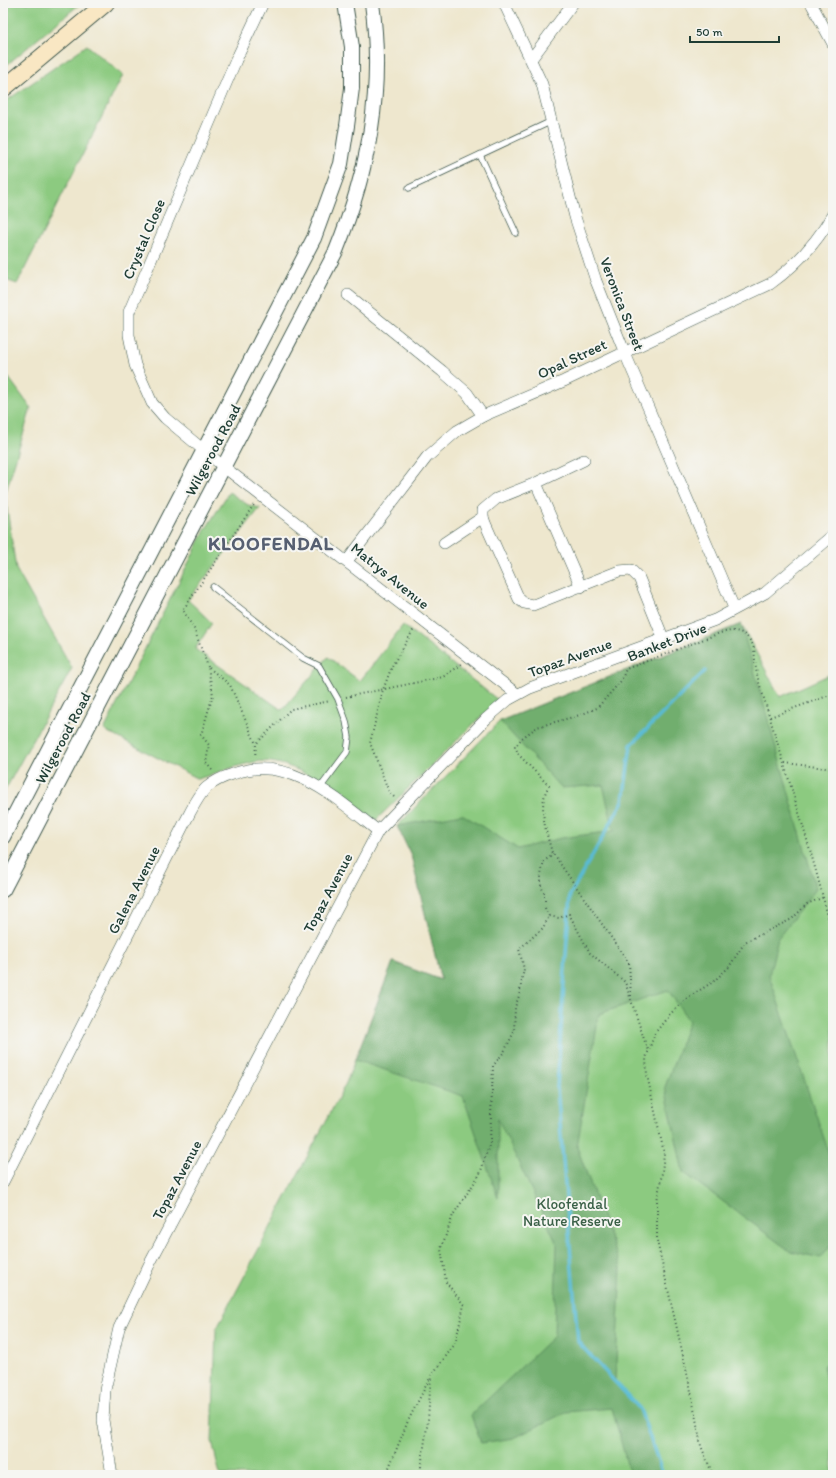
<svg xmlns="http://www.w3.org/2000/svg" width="836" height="1478" viewBox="0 0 836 1478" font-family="Itim,sans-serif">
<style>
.green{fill:#8cca80;stroke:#56845a}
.forest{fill:#71ae6e;stroke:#487651}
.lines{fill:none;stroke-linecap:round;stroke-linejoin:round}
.stream{stroke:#58bbd6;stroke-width:3.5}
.service-casing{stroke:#3e564b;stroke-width:7}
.minor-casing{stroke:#3e564b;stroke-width:12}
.tertiary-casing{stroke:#3e564b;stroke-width:16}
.secondary-casing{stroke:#3e564b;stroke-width:18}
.path{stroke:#3e564b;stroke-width:2;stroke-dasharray:1 3;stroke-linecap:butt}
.service{stroke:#fff;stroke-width:5.5}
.minor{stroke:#fff;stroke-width:11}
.tertiary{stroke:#fff;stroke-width:14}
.secondary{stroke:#f9e7c3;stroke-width:16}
.labels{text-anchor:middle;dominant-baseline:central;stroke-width:4;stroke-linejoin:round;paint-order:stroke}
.street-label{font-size:15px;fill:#1f3d34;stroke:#f6f6f2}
.park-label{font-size:15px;fill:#3a6047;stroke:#f6f6f2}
.district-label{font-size:19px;font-weight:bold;letter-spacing:1px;fill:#565f71;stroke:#f6f6f2}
</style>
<rect width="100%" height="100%" fill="#f6f6f2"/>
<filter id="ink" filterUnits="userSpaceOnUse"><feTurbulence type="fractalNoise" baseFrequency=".025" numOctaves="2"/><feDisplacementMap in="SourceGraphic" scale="8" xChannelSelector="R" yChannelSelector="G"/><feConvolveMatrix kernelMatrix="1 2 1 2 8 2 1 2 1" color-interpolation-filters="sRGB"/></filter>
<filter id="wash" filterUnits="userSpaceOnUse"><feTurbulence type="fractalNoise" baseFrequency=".012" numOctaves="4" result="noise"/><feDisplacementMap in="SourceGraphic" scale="16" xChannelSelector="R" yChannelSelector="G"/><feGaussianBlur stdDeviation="0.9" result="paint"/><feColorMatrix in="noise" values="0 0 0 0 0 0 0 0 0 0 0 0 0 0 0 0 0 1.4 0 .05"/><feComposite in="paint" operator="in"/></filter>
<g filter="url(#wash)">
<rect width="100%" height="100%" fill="#eee7ce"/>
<g class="green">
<polygon points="3,3 81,3 3,68"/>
<polygon points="87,45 123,75 17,284 3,279 3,103"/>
<polygon points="3,370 31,408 5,495 16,569 72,668 3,794"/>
<path d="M229,492L248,505L260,508L188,600L212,623L195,649L282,710L328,657L360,681L403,625L498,700L375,821C347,798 291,755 254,762C235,766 216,773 198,779L104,730L205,530Z"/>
<polygon points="741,624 780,697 833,673 833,1475 220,1475 212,1441 216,1330 346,1083 393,962 441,980 411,855 397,826 500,721"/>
</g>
<g class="forest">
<polygon points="741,624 816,889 778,938 769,975 833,1165 833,1243 821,1258 790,1251 683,1172 665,1087 689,1021 668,990 599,1014 577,1147 621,1267 615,1382 640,1409 663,1475 630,1475 612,1408 566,1412 514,1438 481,1443 471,1415 554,1336 557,1244 498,1119 498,1198 463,1096 355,1060 393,962 441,980 411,855 397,826 462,814 518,849 561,838 614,831 603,785 561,788 500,721"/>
<polygon points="833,1358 833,1411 823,1366"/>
</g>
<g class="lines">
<polyline class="stream" points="663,1475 640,1409 578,1342 557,1087 570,895 623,801 631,745 705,671"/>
</g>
</g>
<g filter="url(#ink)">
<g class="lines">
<g class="service-casing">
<g id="service">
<polyline points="480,155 516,233"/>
<polyline points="409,188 552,121"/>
<polyline points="213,587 303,658 319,666 338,699 346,721 349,737 347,752 320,788"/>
</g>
</g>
<g class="minor-casing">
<g id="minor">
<polyline points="263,3 236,60 129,312 129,335 135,365 152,403 165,418 224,467 517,694"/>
<polyline points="504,3 542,84 575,217 596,281 624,351 734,608"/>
<polyline points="811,3 833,44"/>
<polyline points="532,58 573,3"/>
<polyline points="348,295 442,371 467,393 483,416"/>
<polyline points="584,460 536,483 496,499 483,510 483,517 485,523 519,599 524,603 533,605 619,571 631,570 639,578 664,640"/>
<polyline points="536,483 581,587"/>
<polyline points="444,543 483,517"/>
<path d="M347,561L427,457L457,431L483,416L564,381L770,284C795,266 818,241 833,214"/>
<path d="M3,1182L184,824C190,813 197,797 206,788C214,781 223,777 233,774C288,753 337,799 378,831"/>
<polyline points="112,1475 103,1420 105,1390 119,1328 150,1263 378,831 486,719 508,700 530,688 715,620 765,593 833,535"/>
</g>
</g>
<g class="tertiary-casing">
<g id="tertiary">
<polyline points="3,837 314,238 341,164 347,126 352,88 352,47 345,3"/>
<path d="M3,890L336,251C369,169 384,91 372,3"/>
</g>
</g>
<g class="secondary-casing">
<polyline id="secondary" points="3,89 106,3"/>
</g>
<g class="path">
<polyline points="208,667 194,629 183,610 255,503"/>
<polyline points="346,697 443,677 461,664"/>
<polyline points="770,717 833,694"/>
<polyline points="255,758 256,744 291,709 330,701"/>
<polyline points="785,763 833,769"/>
<polyline points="212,770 206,763 209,745 201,735 213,695 208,667 230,685 256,744"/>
<polyline points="394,797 389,792 370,743 383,690 392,666 414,629"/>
<polyline points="549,916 545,908 545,895 541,886 541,875 544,861 550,857 552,852"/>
<path d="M631,996L629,963L552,852C546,833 537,803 549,786L519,755L515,747L522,738L537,727L580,715L597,708L621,681L626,669L720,633C733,630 743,629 751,642C756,648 754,660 756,668C757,677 760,686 763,695C787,776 814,855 833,938"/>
<polyline points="386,1475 408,1421 430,1378"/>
<polyline points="422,1475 421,1467 428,1420 431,1376 455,1344 464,1305 446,1282 441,1249 453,1215 480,1174 490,1142 493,1066 504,1052 514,1032 515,1007 519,996 524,969 519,949 543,928 549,916 559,918 569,914 590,953 625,982 648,1051"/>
<polyline points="713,1475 701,1446 690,1386 657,1241 657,1201 662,1173 664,1153 647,1075 646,1058 655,1033 670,1014 690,996 713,982 729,967 745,942 792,919 807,904 824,897"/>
</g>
<use href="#service" class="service"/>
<use href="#minor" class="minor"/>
<use href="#tertiary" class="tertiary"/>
<use href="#secondary" class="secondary"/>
</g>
</g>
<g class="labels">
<g class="street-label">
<text transform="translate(144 239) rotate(-67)">Crystal Close</text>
<text transform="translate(622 304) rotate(69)">Veronica Street</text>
<text transform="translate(572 359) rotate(-25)">Opal Street</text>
<text transform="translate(213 450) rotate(-62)">Wilgerood Road</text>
<text transform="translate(390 576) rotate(39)">Matrys Avenue</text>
<text transform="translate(667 642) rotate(-21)">Banket Drive</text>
<text transform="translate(570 658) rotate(-20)">Topaz Avenue</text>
<text transform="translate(63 738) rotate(-62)">Wilgerood Road</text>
<text transform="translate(134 890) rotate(-63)">Galena Avenue</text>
<text transform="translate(328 893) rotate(-62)">Topaz Avenue</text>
<text transform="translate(177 1180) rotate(-62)">Topaz Avenue</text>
</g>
<g class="park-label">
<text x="572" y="1204">Kloofendal<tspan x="572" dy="17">Nature Reserve</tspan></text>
</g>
<g class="district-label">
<text x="271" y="543">KLOOFENDAL</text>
</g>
</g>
<rect width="836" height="1478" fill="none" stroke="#f6f6f2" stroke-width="16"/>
<path d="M690 36v6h89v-6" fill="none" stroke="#1f3d34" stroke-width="2"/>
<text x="696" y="36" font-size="12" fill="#1f3d34" stroke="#f6f6f2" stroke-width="3" paint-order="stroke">50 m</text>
</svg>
